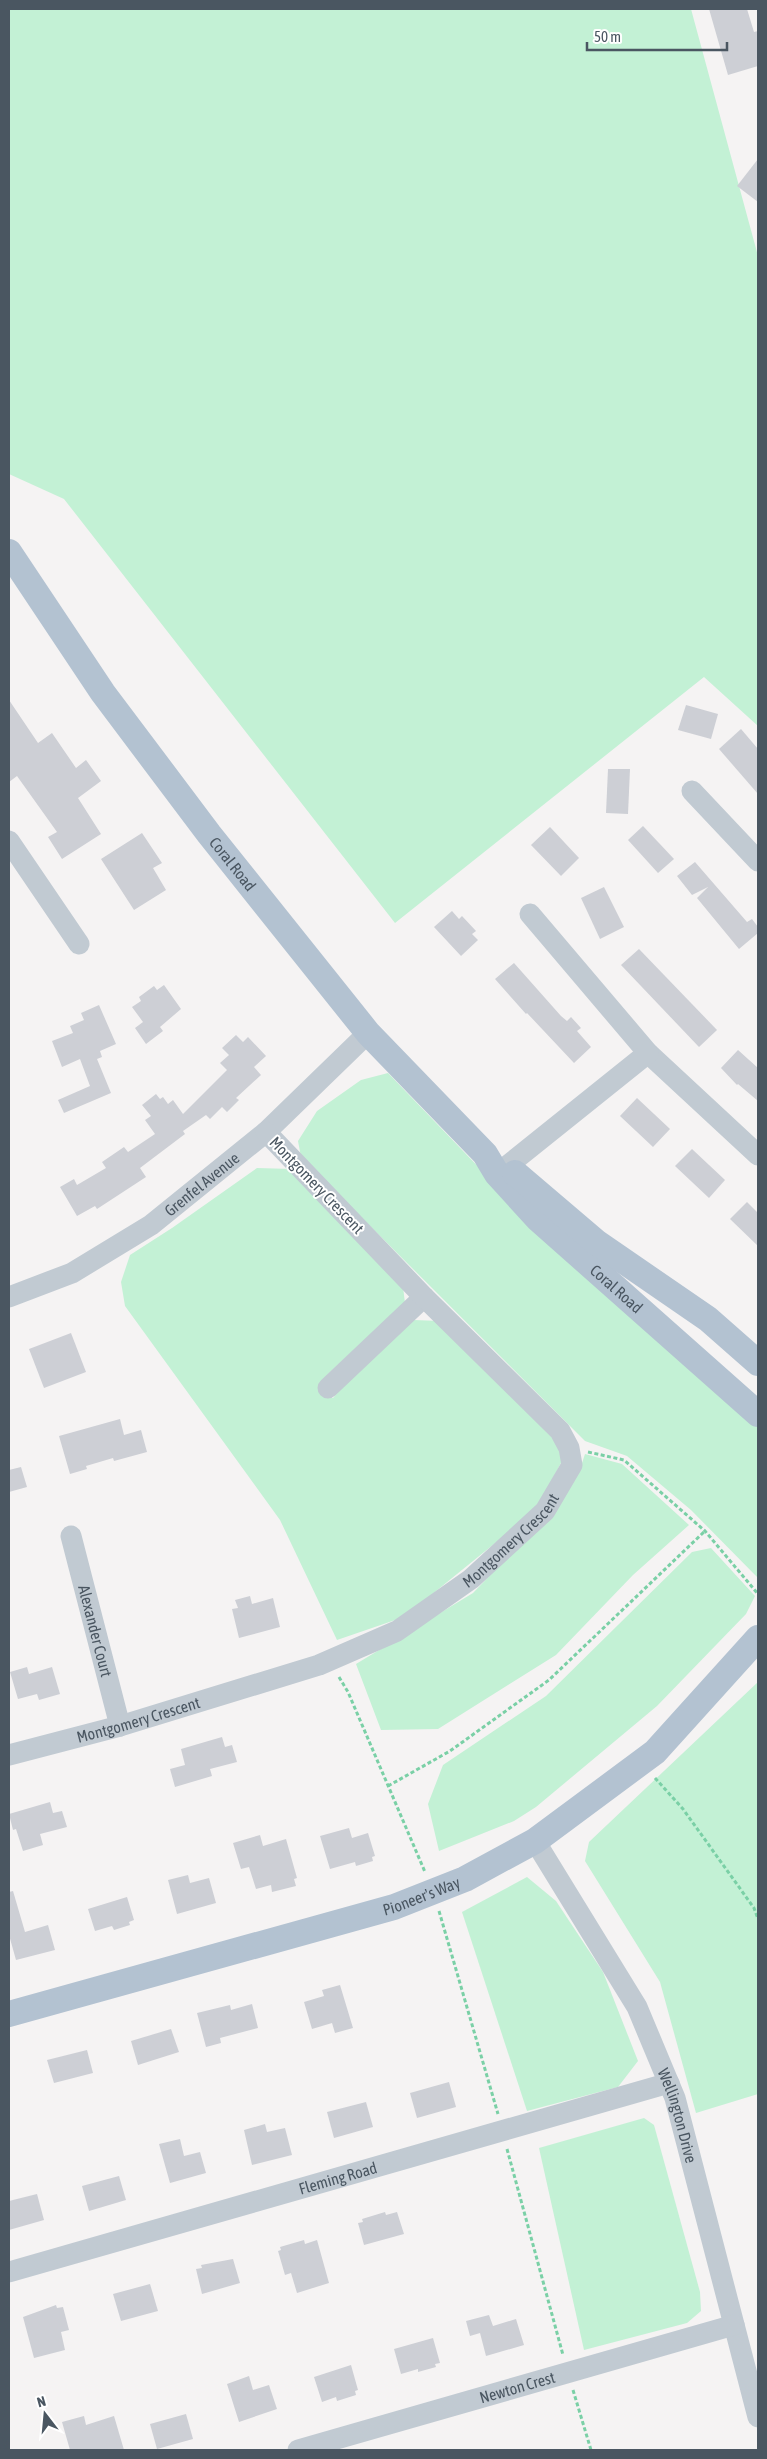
<svg xmlns="http://www.w3.org/2000/svg" width="767" height="2459" viewBox="0 0 767 2459" font-family="'Asap Condensed',sans-serif">
<style>
.green{fill:#c3f1d5}
.building{fill:#cdcfd5}
.lines{fill:none;stroke-linecap:round;stroke-linejoin:round}
.path{stroke:#7ad0a6;stroke-width:3;stroke-dasharray:4 2.5;stroke-linecap:butt}
.minor{stroke:#c1cad2;stroke-width:21}
.major{stroke:#b3c2d1;stroke-width:26}
.labels{text-anchor:middle;dominant-baseline:central;stroke-width:4;stroke-linejoin:round;paint-order:stroke}
.street-label{font-size:16px;fill:#4a5661;stroke:#fff}
</style>
<rect width="100%" height="100%" fill="#f5f3f3"/>
<g class="green">
<polygon points="9,9 691,9 758,256 758,726 704,677 395,923 64,499 9,474"/>
<polygon points="388,1073 491,1180 758,1425 758,1578 691,1510 627,1456 585,1441 301,1157 298,1141 317,1111 361,1080"/>
<polygon points="257,1168 292,1169 403,1287 405,1303 328,1374 322,1395 333,1398 366,1360 414,1320 440,1321 557,1432 564,1457 537,1509 404,1617 337,1640 280,1520 125,1306 121,1282 130,1255 172,1228"/>
<polygon points="585,1454 622,1464 689,1525 633,1575 556,1655 438,1729 381,1730 356,1664 473,1593 549,1514 579,1472"/>
<polygon points="711,1548 755,1596 746,1614 657,1706 536,1807 514,1821 439,1851 428,1804 443,1765 546,1696 692,1552"/>
<polygon points="758,1682 758,2094 696,2113 660,1982 585,1861 589,1842"/>
<polygon points="527,1877 556,1901 603,1972 638,2061 618,2087 527,2111 462,1912"/>
<polygon points="644,2118 654,2125 700,2292 701,2311 687,2323 584,2350 539,2148"/>
</g>
<g class="building">
<polygon points="709,9 747,9 754,32 758,31 758,66 728,75"/>
<polygon points="758,159 758,202 737,186"/>
<polygon points="9,700 38,743 52,733 76,768 86,760 101,781 78,798 101,834 62,859 48,837 57,832 17,776 9,782"/>
<polygon points="686,705 718,714 711,739 678,730"/>
<polygon points="741,729 758,749 758,794 719,749"/>
<polygon points="608,769 630,769 628,814 606,813"/>
<polygon points="643,826 674,859 658,873 628,840"/>
<polygon points="550,827 579,858 561,876 531,845"/>
<polygon points="142,833 162,863 153,868 166,890 134,910 101,859"/>
<polygon points="695,862 747,922 752,919 758,927 758,933 739,949 697,898 708,887 692,895 677,876"/>
<polygon points="604,887 624,927 600,939 581,898"/>
<polygon points="452,911 459,919 462,916 476,931 472,934 478,940 461,956 434,927"/>
<polygon points="639,949 717,1030 699,1047 621,965"/>
<polygon points="514,963 561,1016 567,1021 571,1017 581,1028 577,1031 591,1047 574,1063 527,1013 526,1014 495,979"/>
<polygon points="164,985 181,1009 160,1027 163,1031 146,1044 135,1028 143,1022 132,1007 141,1001 139,997 154,986 157,990"/>
<polygon points="99,1005 116,1044 100,1051 102,1057 97,1059 111,1093 64,1113 58,1100 90,1086 80,1059 62,1067 52,1041 73,1033 70,1026 84,1020 81,1013"/>
<polygon points="236,1035 243,1042 248,1037 266,1056 254,1067 261,1075 236,1098 239,1100 227,1112 222,1107 210,1119 206,1115 183,1131 185,1134 140,1168 146,1177 97,1209 95,1206 77,1216 60,1187 74,1179 77,1185 106,1168 102,1162 124,1147 128,1152 155,1134 145,1120 151,1116 142,1105 156,1094 160,1099 163,1097 168,1104 173,1100 183,1114 227,1070 220,1063 229,1055 222,1048"/>
<polygon points="738,1050 758,1068 758,1101 738,1084 737,1085 721,1068"/>
<polygon points="637,1098 670,1129 653,1147 620,1116"/>
<polygon points="692,1149 725,1180 709,1198 675,1166"/>
<polygon points="747,1202 758,1213 758,1246 730,1219"/>
<polygon points="71,1333 86,1372 44,1388 29,1349"/>
<polygon points="120,1419 124,1435 141,1430 147,1452 114,1461 113,1458 86,1466 87,1469 70,1474 59,1436"/>
<polygon points="21,1467 27,1487 9,1492 9,1470"/>
<polygon points="250,1596 252,1604 273,1598 280,1627 239,1638 232,1609 238,1608 235,1600"/>
<polygon points="27,1667 29,1674 52,1667 60,1694 39,1700 37,1694 18,1699 10,1672"/>
<polygon points="222,1737 225,1747 232,1745 237,1762 210,1769 212,1776 175,1787 170,1769 185,1765 181,1749"/>
<polygon points="50,1802 53,1813 62,1811 67,1827 40,1834 43,1845 23,1851 16,1829 13,1830 9,1814"/>
<polygon points="349,1828 352,1838 368,1833 375,1856 372,1857 373,1861 356,1866 355,1862 330,1869 320,1836"/>
<polygon points="260,1835 263,1846 286,1839 297,1878 294,1879 296,1886 272,1892 271,1885 256,1889 249,1867 241,1869 233,1843"/>
<polygon points="188,1875 190,1883 209,1878 216,1903 177,1914 168,1880"/>
<polygon points="13,1891 25,1932 48,1925 55,1950 16,1960 9,1935 9,1892"/>
<polygon points="127,1897 134,1920 129,1922 130,1925 114,1930 112,1926 95,1931 88,1909"/>
<polygon points="340,1985 353,2028 335,2033 332,2023 312,2029 304,2002 324,1996 322,1990"/>
<polygon points="252,2004 258,2028 220,2038 221,2043 206,2047 197,2013 230,2005 231,2010"/>
<polygon points="171,2029 179,2052 138,2065 131,2041"/>
<polygon points="87,2050 93,2073 54,2083 47,2060"/>
<polygon points="449,2082 456,2107 417,2118 410,2093"/>
<polygon points="366,2102 373,2127 334,2138 327,2112"/>
<polygon points="265,2124 267,2132 285,2128 292,2155 252,2165 244,2130"/>
<polygon points="180,2139 184,2156 200,2152 206,2173 170,2183 159,2144"/>
<polygon points="119,2176 126,2200 89,2211 82,2186"/>
<polygon points="37,2194 44,2220 9,2230 9,2201"/>
<polygon points="385,2212 386,2215 397,2212 404,2234 364,2245 358,2223 363,2222 362,2219"/>
<polygon points="304,2240 305,2244 317,2240 329,2283 297,2293 291,2273 285,2275 278,2251 281,2250 280,2247"/>
<polygon points="233,2259 240,2283 202,2294 196,2269 202,2268 201,2265"/>
<polygon points="150,2284 158,2311 121,2321 113,2294"/>
<polygon points="56,2305 57,2308 63,2307 69,2330 61,2332 65,2350 34,2358 23,2317"/>
<polygon points="489,2315 493,2326 516,2319 524,2345 486,2356 480,2333 470,2336 466,2321"/>
<polygon points="433,2338 440,2363 435,2364 436,2367 418,2372 418,2369 401,2374 394,2349"/>
<polygon points="351,2365 358,2390 355,2391 356,2395 337,2401 336,2397 322,2402 314,2377"/>
<polygon points="249,2376 253,2390 269,2385 277,2409 239,2422 227,2384"/>
<polygon points="186,2414 193,2439 157,2449 150,2424"/>
<polygon points="84,2416 86,2425 114,2416 124,2450 70,2450 62,2422"/>
</g>
<g class="lines">
<g class="path">
<polyline points="588,1452 624,1460 705,1531 758,1594"/>
<polyline points="339,1677 348,1692 425,1872"/>
<polyline points="655,1778 683,1809 754,1908 758,1919"/>
<polyline points="388,1786 450,1751 549,1680 705,1531"/>
<polyline points="439,1911 498,2114"/>
<polyline points="507,2149 563,2355"/>
<polyline points="573,2390 591,2450"/>
</g>
<g class="minor">
<polyline points="692,791 758,861"/>
<polyline points="9,841 79,944"/>
<polyline points="530,914 648,1053 758,1155"/>
<polyline points="497,1174 648,1053"/>
<path id="s1" d="M9,1297L72,1273L151,1225L266,1132L368,1033"/>
<polyline points="328,1388 424,1297"/>
<path id="s2" d="M71,1536L120,1726"/>
<path id="s3" d="M9,1755L120,1726L319,1665L397,1631L471,1579L545,1511L572,1465L569,1448L560,1431L424,1297L266,1132"/>
<path id="s4" d="M535,1841L637,2007L675,2098L758,2417"/>
<path id="s5" d="M9,2272L669,2083"/>
<path id="s6" d="M298,2450L734,2325"/>
</g>
<g class="major">
<path id="s7" d="M9,552L103,693L209,834L368,1033L485,1154L497,1174L538,1219L758,1414"/>
<polyline points="515,1173 596,1242 708,1319 758,1363"/>
<path id="s8" d="M9,2014L394,1907L465,1879L535,1841L655,1752L758,1638"/>
</g>
</g>
<g class="labels">
<g class="street-label">
<text stroke="none"><textPath href="#s7" startOffset="384">Coral Road</textPath></text>
<text stroke="none"><textPath href="#s1" startOffset="225">Grenfel Avenue</textPath></text>
<text transform="translate(317 1185) rotate(46)">Montgomery Crescent</text>
<text stroke="none"><textPath href="#s7" startOffset="958">Coral Road</textPath></text>
<text stroke="none"><textPath href="#s3" startOffset="554">Montgomery Crescent</textPath></text>
<text stroke="none"><textPath href="#s2" startOffset="98">Alexander Court</textPath></text>
<text stroke="none"><textPath href="#s3" startOffset="134">Montgomery Crescent</textPath></text>
<text stroke="none"><textPath href="#s8" startOffset="429">Pioneer's Way</textPath></text>
<text stroke="none"><textPath href="#s4" startOffset="311">Wellington Drive</textPath></text>
<text stroke="none"><textPath href="#s5" startOffset="342">Fleming Road</textPath></text>
<text stroke="none"><textPath href="#s6" startOffset="228">Newton Crest</textPath></text>
</g>
</g>
<rect width="767" height="2459" fill="none" stroke="#4a5661" stroke-width="20"/>
<g transform="translate(45 2414) rotate(344)" stroke="#ffffff" stroke-width="4" paint-order="stroke">
<path d="M0-4L9 19L0 12L-9 19Z" fill="#4a5661"/>
<text y="-8" font-size="14" font-weight="bold" text-anchor="middle" fill="#4a5661">N</text>
</g>
<path d="M587 42v8h140v-8" fill="none" stroke="#4a5661" stroke-width="2.5"/>
<text x="594" y="42" font-size="15" fill="#4a5661" stroke="#ffffff" stroke-width="4" paint-order="stroke">50 m</text>
</svg>
